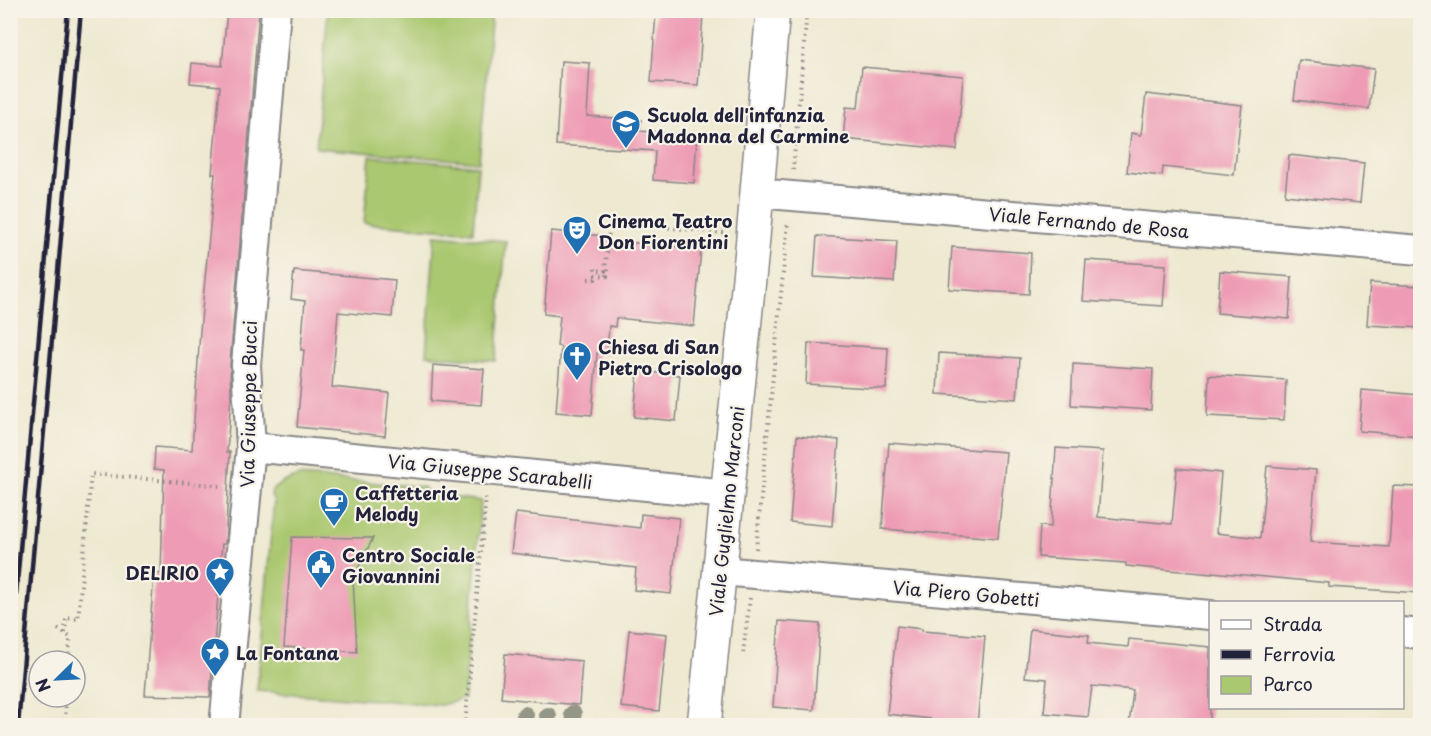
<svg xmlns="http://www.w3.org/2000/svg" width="1431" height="736" viewBox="0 0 1431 736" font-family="'Playpen Sans',sans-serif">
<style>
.green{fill:#aac870;stroke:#667556;stroke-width:1.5}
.building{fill:#ee9cb5}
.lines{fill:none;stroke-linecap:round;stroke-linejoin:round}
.street-casing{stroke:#888686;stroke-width:32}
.primary-casing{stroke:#888686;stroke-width:36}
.path{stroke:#888686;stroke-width:4;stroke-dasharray:1.5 4.5;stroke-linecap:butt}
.street{stroke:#fff;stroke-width:28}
.primary{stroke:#fff;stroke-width:33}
.rail{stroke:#22223b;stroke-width:4.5}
.tree{fill:#949787}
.labels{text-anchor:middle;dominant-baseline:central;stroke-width:4.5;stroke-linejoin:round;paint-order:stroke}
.poi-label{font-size:18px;font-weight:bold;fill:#22223b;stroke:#f7f3e8;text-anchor:start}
.street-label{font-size:18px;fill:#22223b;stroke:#f7f3e8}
</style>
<rect width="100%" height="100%" fill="#f7f3e8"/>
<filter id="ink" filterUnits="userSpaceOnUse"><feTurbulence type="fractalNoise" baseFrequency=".0167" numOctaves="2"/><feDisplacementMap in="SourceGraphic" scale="12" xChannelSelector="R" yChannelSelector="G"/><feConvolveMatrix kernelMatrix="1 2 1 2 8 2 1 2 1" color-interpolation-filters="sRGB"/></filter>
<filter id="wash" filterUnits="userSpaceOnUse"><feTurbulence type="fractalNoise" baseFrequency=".008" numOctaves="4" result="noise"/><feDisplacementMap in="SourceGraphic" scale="24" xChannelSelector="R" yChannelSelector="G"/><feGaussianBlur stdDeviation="1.35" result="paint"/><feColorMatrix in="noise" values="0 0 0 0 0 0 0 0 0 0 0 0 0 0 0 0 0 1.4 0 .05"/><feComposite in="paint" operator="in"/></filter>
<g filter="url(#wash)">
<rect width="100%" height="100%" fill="#eee9d0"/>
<g class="green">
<polygon points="328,11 492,11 479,162 316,148"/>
<polygon points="370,156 478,166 473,232 364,223"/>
<polygon points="435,235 506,241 496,361 426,355"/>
<polygon points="299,476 423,487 432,495 481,501 464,699 441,705 257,691 274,500 271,496 272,490 283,482"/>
</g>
<g id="blocks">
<g class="building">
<polygon points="227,10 259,10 230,364 231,395 227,452 230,452 226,529 225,544 222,544 210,697 145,695 154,573 161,574 164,470 154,469 155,447 192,450 200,331 215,174 212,174 220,86 190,83 192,63 222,66"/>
<polygon points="656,12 703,15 698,85 651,82"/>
<polygon points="1299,60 1374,69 1369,109 1294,100"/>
<polygon points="561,61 590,63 587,116 641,120 640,131 697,136 694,183 653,180 655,151 556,145"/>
<polygon points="862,67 963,76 957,150 843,139 846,107 858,108"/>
<polygon points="1146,94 1242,105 1234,175 1163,167 1162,176 1127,172 1131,133 1141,135"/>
<polygon points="1289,155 1364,163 1360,203 1285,195"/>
<polygon points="551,231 604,236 604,240 701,249 694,326 616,318 615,327 609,326 607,354 597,353 592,415 556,412 561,347 557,346 560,316 544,314"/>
<polygon points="817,236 897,241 894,282 814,277"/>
<polygon points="952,247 1031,253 1029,294 949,289"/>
<polygon points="1086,260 1166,265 1163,306 1083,301"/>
<polygon points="294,271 395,280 392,317 338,312 332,387 389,393 385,436 297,427 304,350 301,350 305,301 291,299"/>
<polygon points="1220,271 1292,277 1289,319 1217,313"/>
<polygon points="1370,283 1420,286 1420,328 1367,325"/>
<polygon points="808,343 888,348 886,389 806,384"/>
<polygon points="939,353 1020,358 1017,399 937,394"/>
<polygon points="1073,364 1153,369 1151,410 1071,405"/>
<polygon points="433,365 484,369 481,405 431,401"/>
<polygon points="638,371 680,375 676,421 634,417"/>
<polygon points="1209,375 1286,380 1284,420 1207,416"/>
<polygon points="1362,390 1420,395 1420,436 1359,431"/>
<polygon points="797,436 839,440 832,526 790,522"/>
<polygon points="889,443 1006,452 998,538 882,529"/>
<polygon points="1056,448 1103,451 1098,517 1172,524 1177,468 1221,473 1216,533 1260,538 1267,466 1316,470 1310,542 1389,547 1393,486 1420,487 1420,593 1329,587 1329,583 1212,572 1212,574 1126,566 1126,563 1038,557 1040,526 1051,527"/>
<polygon points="516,513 640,528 641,514 679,518 671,594 634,590 636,568 511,553"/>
<polygon points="292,537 373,538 353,579 357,652 284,647"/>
<polygon points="779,621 820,624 814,710 773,707"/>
<polygon points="897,626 922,629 922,631 985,636 977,726 930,722 931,719 887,714"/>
<polygon points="1030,629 1089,635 1088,643 1128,647 1129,639 1210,647 1210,726 1129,726 1133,690 1092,686 1088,717 1044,713 1047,679 1025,677"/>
<polygon points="629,630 667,634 659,711 621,707"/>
<polygon points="505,654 582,661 579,705 501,698"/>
</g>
</g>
</g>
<g filter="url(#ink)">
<use href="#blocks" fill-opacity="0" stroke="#888686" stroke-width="1.5"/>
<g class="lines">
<g class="street-casing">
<g id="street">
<polyline points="757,193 1420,250"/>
<polyline points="251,447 728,494"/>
<polyline points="721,571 1210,615"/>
<polyline points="1402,632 1420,634"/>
<polyline points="224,726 251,447 246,365 276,10"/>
</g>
</g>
<g class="primary-casing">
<polyline id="primary" points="704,726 752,249 773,10"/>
</g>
<g class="path">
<polyline points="793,170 807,10"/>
<polyline points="595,268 595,270 605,271 610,222 724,233"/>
<polyline points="595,275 607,276 608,268"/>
<polyline points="588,279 595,279 595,275"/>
<polyline points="756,549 788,222"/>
<polyline points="58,629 70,637 69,661"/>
<polyline points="65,633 66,618 78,619 91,474 223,486"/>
<polyline points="743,653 750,598"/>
<polyline points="65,726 66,697"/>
<polyline points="465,726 486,496"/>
</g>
<use href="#street" class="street"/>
<use href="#primary" class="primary"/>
<g class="rail">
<polyline points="10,662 68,10"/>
<polyline points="18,726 81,10"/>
</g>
</g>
<g class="tree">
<circle cx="573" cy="714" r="9"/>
<circle cx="525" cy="715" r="9"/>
<circle cx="548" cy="716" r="9"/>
</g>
</g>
<defs>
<g id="school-pin" transform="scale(1.5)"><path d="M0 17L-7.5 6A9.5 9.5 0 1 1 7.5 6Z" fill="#1f6fb2" stroke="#f7f3e8"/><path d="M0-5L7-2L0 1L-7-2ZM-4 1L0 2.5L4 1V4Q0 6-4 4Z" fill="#fff"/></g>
<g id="theatre-pin" transform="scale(1.5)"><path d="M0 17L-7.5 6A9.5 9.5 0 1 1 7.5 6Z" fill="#1f6fb2" stroke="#f7f3e8"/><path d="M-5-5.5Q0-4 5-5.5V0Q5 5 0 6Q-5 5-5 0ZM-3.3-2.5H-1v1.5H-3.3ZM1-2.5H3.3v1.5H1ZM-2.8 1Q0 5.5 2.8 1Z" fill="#fff"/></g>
<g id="church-pin" transform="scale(1.5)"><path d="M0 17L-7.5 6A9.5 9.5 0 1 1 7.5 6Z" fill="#1f6fb2" stroke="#f7f3e8"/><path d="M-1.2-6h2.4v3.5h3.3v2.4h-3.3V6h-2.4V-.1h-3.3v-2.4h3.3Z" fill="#fff"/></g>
<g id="cafe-pin" transform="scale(1.5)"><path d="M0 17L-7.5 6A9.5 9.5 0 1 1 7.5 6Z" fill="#1f6fb2" stroke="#f7f3e8"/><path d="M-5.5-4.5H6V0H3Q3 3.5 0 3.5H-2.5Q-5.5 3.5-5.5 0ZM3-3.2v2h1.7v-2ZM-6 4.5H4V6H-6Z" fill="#fff"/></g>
<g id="civic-pin" transform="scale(1.5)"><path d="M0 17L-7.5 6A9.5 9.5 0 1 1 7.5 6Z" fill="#1f6fb2" stroke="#f7f3e8"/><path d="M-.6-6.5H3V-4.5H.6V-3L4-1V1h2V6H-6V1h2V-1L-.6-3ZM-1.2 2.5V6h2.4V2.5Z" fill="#fff"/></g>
<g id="sight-pin" transform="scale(1.5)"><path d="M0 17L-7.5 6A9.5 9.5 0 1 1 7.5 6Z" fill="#1f6fb2" stroke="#f7f3e8"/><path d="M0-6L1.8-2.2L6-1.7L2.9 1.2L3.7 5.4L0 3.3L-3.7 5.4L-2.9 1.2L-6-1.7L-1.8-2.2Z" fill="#fff"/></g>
</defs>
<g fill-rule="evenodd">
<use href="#school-pin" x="626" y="124"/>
<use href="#theatre-pin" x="577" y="230"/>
<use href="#church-pin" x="577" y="356"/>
<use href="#cafe-pin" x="334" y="502"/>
<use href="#civic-pin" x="321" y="564"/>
<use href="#sight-pin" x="220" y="572"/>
<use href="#sight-pin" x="215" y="652"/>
</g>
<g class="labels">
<g class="poi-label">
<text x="647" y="114">Scuola dell'infanzia<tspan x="647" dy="21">Madonna del Carmine</tspan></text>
<text x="598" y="220">Cinema Teatro<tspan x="598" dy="21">Don Fiorentini</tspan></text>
<text x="598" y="346">Chiesa di San<tspan x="598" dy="21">Pietro Crisologo</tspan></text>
<text x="355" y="492">Caffetteria<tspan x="355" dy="21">Melody</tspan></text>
<text x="342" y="554">Centro Sociale<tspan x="342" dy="21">Giovannini</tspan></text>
<text x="199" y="572" text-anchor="end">DELIRIO</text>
<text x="236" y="652">La Fontana</text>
</g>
<g class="street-label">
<text transform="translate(1089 222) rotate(5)">Viale Fernando de Rosa</text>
<text transform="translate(248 404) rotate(-89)">Via Giuseppe Bucci</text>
<text transform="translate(490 471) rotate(6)">Via Giuseppe Scarabelli</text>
<text transform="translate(726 511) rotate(-84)">Viale Guglielmo Marconi</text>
<text transform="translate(966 593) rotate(5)">Via Piero Gobetti</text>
</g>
</g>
<rect width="1431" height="736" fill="none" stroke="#f7f3e8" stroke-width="36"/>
<rect x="1209" y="601" width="195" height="108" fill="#f7f3e8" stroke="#a29fa3" stroke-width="1.5"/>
<rect x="1221" y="620" width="30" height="9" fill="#ffffff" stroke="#a29fa3" stroke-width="1.5"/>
<text x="1263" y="631" font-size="18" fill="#22223b">Strada</text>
<rect x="1221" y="650" width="30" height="9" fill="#22223b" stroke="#a29fa3" stroke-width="1.5"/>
<text x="1263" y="661" font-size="18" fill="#22223b">Ferrovia</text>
<rect x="1221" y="676" width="30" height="18" fill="#aac870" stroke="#a29fa3" stroke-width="1.5"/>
<text x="1263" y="691" font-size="18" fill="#22223b">Parco</text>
<g transform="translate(57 679) rotate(246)"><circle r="28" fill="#f7f3e8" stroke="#a29fa3" stroke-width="1.5"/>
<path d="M0-4.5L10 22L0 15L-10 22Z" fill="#1f6fb2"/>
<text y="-9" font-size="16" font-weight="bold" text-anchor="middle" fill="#22223b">N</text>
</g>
</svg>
